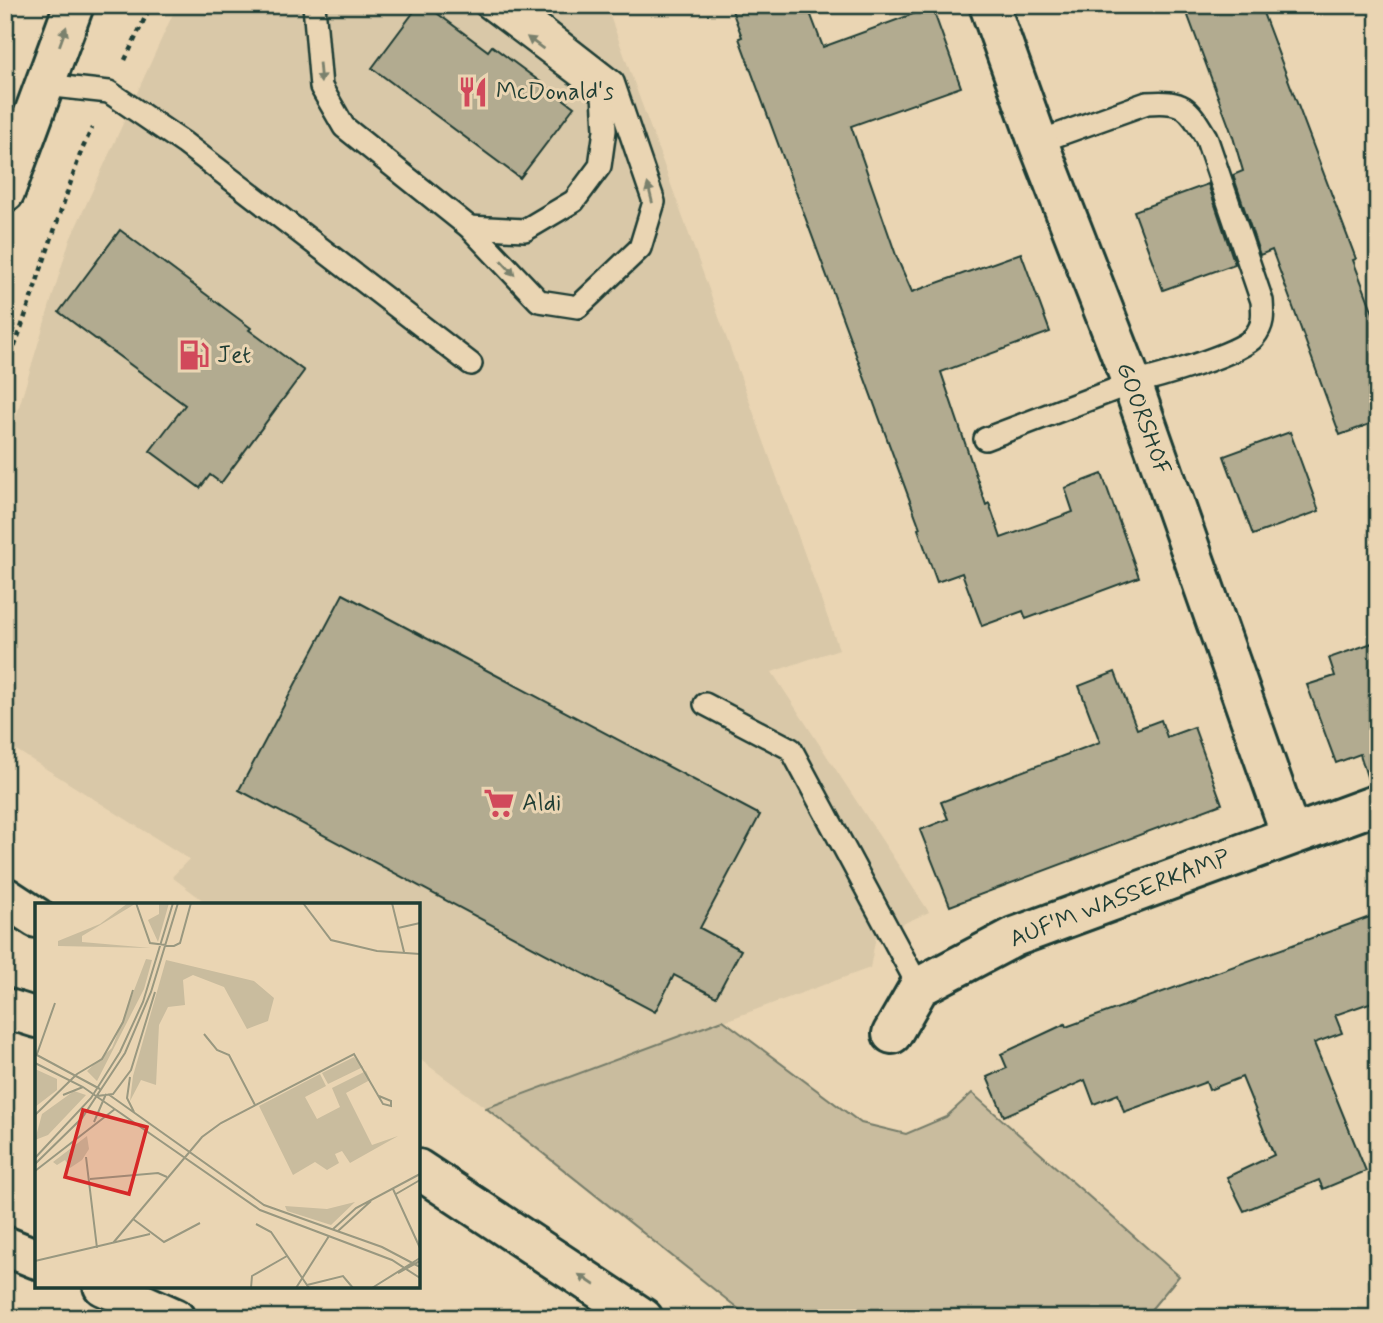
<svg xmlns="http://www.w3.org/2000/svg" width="1383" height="1323" viewBox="0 0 1383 1323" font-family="Mynerve,sans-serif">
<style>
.built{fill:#d9c8a8}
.green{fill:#c9bc9e;stroke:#747c69;stroke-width:2}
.building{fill:#b2ab90;stroke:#1f3d34;stroke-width:2}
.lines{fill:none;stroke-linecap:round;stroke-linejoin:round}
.service-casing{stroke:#1f3d34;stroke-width:26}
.minor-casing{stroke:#1f3d34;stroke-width:44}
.primary-casing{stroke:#1f3d34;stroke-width:44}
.motorway-casing{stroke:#1f3d34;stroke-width:44}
.path{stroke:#1f3d34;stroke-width:4.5;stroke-dasharray:5 5;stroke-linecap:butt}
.service{stroke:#ead5b3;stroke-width:21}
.minor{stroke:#ead5b3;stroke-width:38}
.primary{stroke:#ead5b3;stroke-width:38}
.motorway{stroke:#ead5b3;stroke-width:38}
.oneway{fill:#7a816d}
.labels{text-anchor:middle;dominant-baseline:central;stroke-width:6;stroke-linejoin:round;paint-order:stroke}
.poi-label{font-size:24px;fill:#1f3d34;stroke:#ead5b3;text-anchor:start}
.street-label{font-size:24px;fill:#1f3d34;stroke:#ead5b3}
.inset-road{fill:none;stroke:#999880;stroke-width:2}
.view{fill:#d62828;fill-opacity:0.15;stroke:#d62828;stroke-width:3.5}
.inset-edge{fill:none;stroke:#1f3d34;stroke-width:3.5}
</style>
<rect width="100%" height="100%" fill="#ead5b3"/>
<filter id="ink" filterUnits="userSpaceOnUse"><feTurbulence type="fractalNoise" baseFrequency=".0143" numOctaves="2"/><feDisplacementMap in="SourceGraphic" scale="14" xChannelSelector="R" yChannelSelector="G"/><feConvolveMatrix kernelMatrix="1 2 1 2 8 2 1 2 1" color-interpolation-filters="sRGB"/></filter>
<g filter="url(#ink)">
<polygon class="built" points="177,5 606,5 839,649 772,672 929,912 876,936 870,968 486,1108 418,1058 418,905 209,905 172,877 189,859 5,743 5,453 69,242"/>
<polygon class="green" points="723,1020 861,1123 906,1134 946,1117 972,1093 1179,1276 1144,1318 750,1318 486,1108"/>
<g class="building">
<polygon points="419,5 426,5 488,51 492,46 574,107 520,178 372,68"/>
<polygon points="730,5 807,5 823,47 932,7 961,87 851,126 897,258 912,292 1021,253 1050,332 941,372 986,505 989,503 1001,538 1073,512 1065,488 1102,474 1139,577 1026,619 1023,611 982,626 962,573 937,582 918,529 920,528 739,38 742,37"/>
<polygon points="1184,5 1260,5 1356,259 1353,260 1378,326 1378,421 1340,435 1272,250 1260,255 1233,175 1243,171 1233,137"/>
<polygon points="1208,184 1235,264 1163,290 1134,211"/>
<polygon points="120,230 251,328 249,330 304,371 221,483 210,475 200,488 150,451 185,405 59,312"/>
<polygon points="1290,432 1319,511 1253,535 1224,456"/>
<polygon points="343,594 760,815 700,928 741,950 716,997 674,975 655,1012 239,790"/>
<polygon points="1378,641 1378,781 1369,783 1360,754 1336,763 1307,685 1335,676 1329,658"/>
<polygon points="1115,672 1137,729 1161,720 1167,737 1194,727 1222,804 950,906 920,830 948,819 941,802 1100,742 1079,686"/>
<polygon points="1378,914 1378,1000 1335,1015 1342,1033 1314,1043 1366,1171 1323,1189 1319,1180 1244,1211 1227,1177 1274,1155 1242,1077 1209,1090 1206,1082 1124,1112 1118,1094 1094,1104 1085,1080 1004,1116 987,1077 1007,1068 1001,1054 1065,1024 1066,1027"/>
</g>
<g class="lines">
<g class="service-casing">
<g id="service">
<polyline points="314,5 321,87 344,127 469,227 539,301 578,307 640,248 654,202 613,82 514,5"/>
<polyline points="45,85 109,92 184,143 471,364"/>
<polyline points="469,227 525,230 574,201 600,166 605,130 603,94 485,5"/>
<path d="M985,439L1132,383C1155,378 1241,354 1254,337C1264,325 1263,315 1262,301L1206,137C1188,107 1184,100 1147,103L1038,142"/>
<polyline points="705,704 791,749 919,987"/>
</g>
</g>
<g class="minor-casing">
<g id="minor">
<polyline points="989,5 1038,142 1132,383 1291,835"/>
<polyline points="892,1034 919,987 1014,937 1378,804"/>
</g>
</g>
<g class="primary-casing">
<polyline id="primary" points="5,192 74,5"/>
</g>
<g class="motorway-casing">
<g id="motorway">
<polyline points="5,897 37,918"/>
<polyline points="5,1008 37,1018"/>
<polyline points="418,1169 643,1318"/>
<polyline points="5,1246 37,1259"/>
<polyline points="103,1286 175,1318"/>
</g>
</g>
<g class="path">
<polyline points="125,60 151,5"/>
<polyline points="5,375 81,152 92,128"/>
</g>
<use href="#service" class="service"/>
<use href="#minor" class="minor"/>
<use href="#primary" class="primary"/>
<use href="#motorway" class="motorway"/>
</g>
<defs><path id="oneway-solid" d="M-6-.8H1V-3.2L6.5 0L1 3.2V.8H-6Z" transform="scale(1.75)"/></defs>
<g class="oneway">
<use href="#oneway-solid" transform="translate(63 36) rotate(-70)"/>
<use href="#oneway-solid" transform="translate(535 43) rotate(-144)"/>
<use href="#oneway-solid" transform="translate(320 73) rotate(85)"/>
<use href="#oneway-solid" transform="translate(650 193) rotate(-104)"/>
<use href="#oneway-solid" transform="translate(508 268) rotate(47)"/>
<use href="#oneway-solid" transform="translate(587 1280) rotate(-146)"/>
</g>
</g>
<defs>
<g id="restaurant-bare" transform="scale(2.415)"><path d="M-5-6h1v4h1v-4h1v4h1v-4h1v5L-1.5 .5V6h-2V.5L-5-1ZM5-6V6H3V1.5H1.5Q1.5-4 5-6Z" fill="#d1495b" stroke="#ead5b3" stroke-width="2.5" paint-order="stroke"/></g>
<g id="fuel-bare" transform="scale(2.415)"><path d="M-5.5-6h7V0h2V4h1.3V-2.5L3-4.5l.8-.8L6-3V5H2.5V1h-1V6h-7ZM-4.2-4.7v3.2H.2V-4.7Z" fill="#d1495b" stroke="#ead5b3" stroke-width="2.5" paint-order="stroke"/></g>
<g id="supermarket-bare" transform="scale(2.415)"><path d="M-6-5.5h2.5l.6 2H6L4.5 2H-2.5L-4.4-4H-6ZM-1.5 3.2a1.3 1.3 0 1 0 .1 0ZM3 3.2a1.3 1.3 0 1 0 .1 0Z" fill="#d1495b" stroke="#ead5b3" stroke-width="2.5" paint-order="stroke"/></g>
</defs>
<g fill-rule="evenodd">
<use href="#restaurant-bare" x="473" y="92"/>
<use href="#fuel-bare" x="194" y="355"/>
<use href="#supermarket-bare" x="499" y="803"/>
</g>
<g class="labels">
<g class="poi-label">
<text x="496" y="92">McDonald's</text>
<text x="217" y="355">Jet</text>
<text x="522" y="803">Aldi</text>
</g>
<g class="street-label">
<text transform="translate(1143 419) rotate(70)">GOORSHOF</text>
<text transform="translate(1120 899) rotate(-21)">AUF'M WASSERKAMP</text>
</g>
</g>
<g transform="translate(35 903)">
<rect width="385" height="385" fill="#ead5b3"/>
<path d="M93,0L100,1L47,33V39L116,45L23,43V38L65,21ZM124,0H134L123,39L113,17L124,11ZM111,56L117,57L109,86L62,178L52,168L77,145ZM131,57L219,78L239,95L235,110L233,118L212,126L189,84L158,72L148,77L150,102L133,104L124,122L121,182L106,177L95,198L98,173ZM319,154L328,164L293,181L287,170ZM0,166L22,176V187L0,204ZM331,168L335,177L311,190L337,242L363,233L315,260L307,248L300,251L304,260L292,267L280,259L258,272L224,203L285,171L291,183L270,194L282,216L305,204L297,185ZM39,188L51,192L13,232L0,237L7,211ZM52,233L54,246L47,257L35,265L30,257L22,262L18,259ZM320,299L296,322L252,308L250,303L292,306Z" fill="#c9bc9e"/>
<path class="inset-road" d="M101,0L115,40L139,43L145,40L156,0M268,0L296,37L342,48L385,51M357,0L369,49M363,25L385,20M169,131L182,147L194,152L220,202M0,151L65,186M2,151L20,100M0,160L48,184L225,307L357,357L385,375M42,171L67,156L88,119L98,87M95,174L92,195L99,209M73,191L229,302L347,344L385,364M28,192L48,184M62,193L78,191L96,167L120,89M0,212L42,171M59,219L71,191M51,254L62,345M0,255L56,195L85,149L108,99L138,0M0,261L47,215L90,150L116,89L143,0M0,268L80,206M55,276L123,270L132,274M358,286L385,345M361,291L385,277M98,316L129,339L165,320M221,321L236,329L274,385M297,327L321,305L385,271M303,328L336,298M78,340L167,234L186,220L319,151L348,201L356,203V198L344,193M0,358L115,331M363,370L385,358M272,382L308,373L318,385M216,385L217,373L252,353M261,385L294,333M337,385L385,355"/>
<path class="view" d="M48,207L112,224L94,291L30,274Z"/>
<rect width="385" height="385" class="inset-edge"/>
</g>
<rect width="1383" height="1323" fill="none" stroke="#ead5b3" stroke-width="28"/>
<rect x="14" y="14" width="1355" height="1295" fill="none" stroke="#1f3d34" stroke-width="2.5" filter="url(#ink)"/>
</svg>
